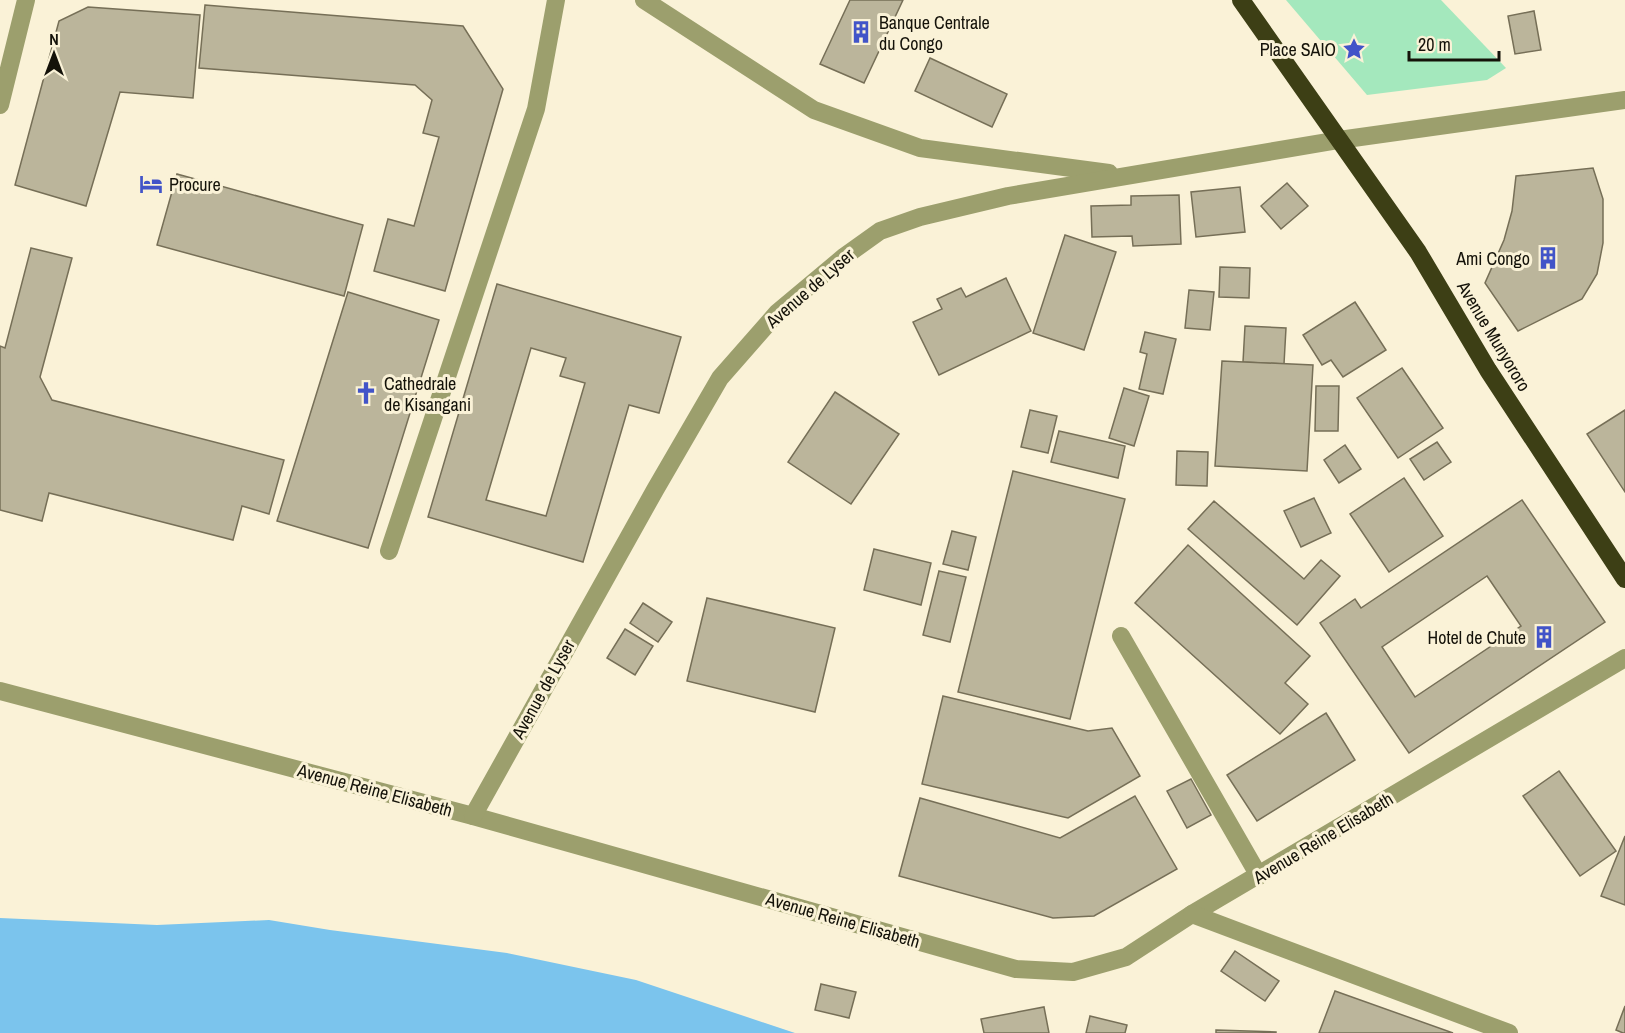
<svg xmlns="http://www.w3.org/2000/svg" width="1625" height="1033" viewBox="0 0 1625 1033" font-family="'Archivo Narrow',sans-serif">
<style>
.green{fill:#a4e8bd}
.water{fill:#7bc4ed}
.building{fill:#bbb59b;stroke:#766f57;stroke-width:1.5;fill-rule:evenodd}
.lines{fill:none;stroke-linecap:round;stroke-linejoin:round}
.minor{stroke:#9c9f6d;stroke-width:18}
.highway{stroke:#3d3f15;stroke-width:18}
.labels{text-anchor:middle;dominant-baseline:central;stroke-width:6;stroke-linejoin:round;paint-order:stroke}
.poi-label{font-size:18px;fill:#141209;stroke:#faf2d7;text-anchor:start}
.street-label{font-size:18px;fill:#141209;stroke:#faf2d7}
</style>
<rect width="100%" height="100%" fill="#faf2d7"/>
<polygon class="green" points="1286,0 1441,0 1506,68 1487,80 1367,95"/>
<polygon class="water" points="0,918 157,925 269,920 330,930 507,953 636,980 795,1033 0,1033"/>
<g class="building">
<polygon points="850,0 903,0 864,83 820,64"/>
<polygon points="205,5 463,26 503,89 445,291 374,271 388,219 414,226 439,137 423,133 432,100 415,85 199,68"/>
<polygon points="88,7 200,15 193,98 120,92 86,206 15,185 59,21"/>
<polygon points="1534,11 1541,50 1515,54 1508,16"/>
<polygon points="930,58 1007,94 992,127 915,91"/>
<polygon points="1593,168 1603,199 1603,243 1597,274 1582,299 1518,331 1485,283 1504,240 1512,211 1516,176"/>
<polygon points="177,174 363,225 344,296 157,245"/>
<polygon points="1287,183 1308,206 1281,229 1261,206"/>
<polygon points="1240,187 1245,232 1196,237 1191,192"/>
<polygon points="1179,195 1181,244 1133,246 1132,236 1092,237 1091,206 1131,205 1131,196"/>
<polygon points="1065,235 1116,252 1084,350 1033,333"/>
<polygon points="31,248 72,258 40,377 52,400 284,460 269,514 242,506 233,540 49,493 42,521 0,510 0,346 5,348"/>
<polygon points="1220,267 1250,268 1249,298 1219,297"/>
<polygon points="1006,278 1031,331 939,375 913,322 942,309 937,299 961,288 966,297"/>
<path d="M497,284L681,337L659,413L629,405L583,562L428,517ZM531,348L566,358L560,376L585,383L546,516L486,500Z"/>
<polygon points="1189,290 1214,292 1210,330 1185,328"/>
<polygon points="348,292 439,320 368,548 277,521"/>
<polygon points="1355,302 1386,350 1343,377 1331,360 1322,365 1303,335"/>
<polygon points="1245,326 1286,328 1284,364 1243,362"/>
<polygon points="1145,332 1176,339 1163,394 1139,389 1147,354 1140,352"/>
<polygon points="1222,361 1313,365 1307,471 1215,466"/>
<polygon points="1402,368 1443,428 1398,458 1357,398"/>
<polygon points="1316,386 1339,386 1338,431 1315,431"/>
<polygon points="1124,388 1149,396 1134,446 1109,438"/>
<polygon points="835,392 899,434 851,504 788,462"/>
<polygon points="1030,410 1057,416 1048,453 1021,447"/>
<polygon points="1625,410 1625,492 1587,434"/>
<polygon points="1059,431 1125,446 1118,478 1051,462"/>
<polygon points="1437,442 1451,462 1424,480 1410,459"/>
<polygon points="1345,445 1361,469 1339,483 1324,460"/>
<polygon points="1177,451 1208,452 1207,486 1176,485"/>
<polygon points="1013,471 1125,499 1070,719 958,692"/>
<polygon points="1404,478 1443,536 1389,572 1350,514"/>
<polygon points="1314,498 1331,533 1301,547 1284,511"/>
<path d="M1522,500L1605,622L1409,753L1320,623L1355,599L1361,608ZM1487,576L1521,626L1415,697L1382,647Z"/>
<polygon points="1214,501 1304,579 1321,560 1340,576 1297,625 1188,529"/>
<polygon points="952,531 976,537 968,570 943,564"/>
<polygon points="1188,545 1310,656 1285,683 1308,704 1280,734 1135,603"/>
<polygon points="874,549 931,563 921,605 864,590"/>
<polygon points="939,571 966,577 950,642 923,635"/>
<polygon points="707,598 835,628 815,712 687,681"/>
<polygon points="643,603 672,622 658,642 630,623"/>
<polygon points="625,629 653,646 635,675 607,658"/>
<polygon points="943,696 1088,731 1112,728 1140,776 1068,818 922,784"/>
<polygon points="1326,713 1355,760 1257,821 1227,775"/>
<polygon points="1559,771 1616,851 1580,876 1523,796"/>
<polygon points="1191,779 1211,815 1187,828 1167,791"/>
<polygon points="1135,796 1177,869 1094,916 1053,918 899,876 920,798 1060,838"/>
<polygon points="1625,836 1625,905 1601,896"/>
<polygon points="1235,951 1279,981 1265,1001 1221,971"/>
<polygon points="821,984 856,992 849,1018 815,1010"/>
<polygon points="1335,991 1453,1033 1319,1033"/>
<polygon points="1625,1006 1625,1033 1623,1033 1616,1030"/>
<polygon points="1044,1007 1049,1033 984,1033 981,1019"/>
<polygon points="1090,1016 1127,1025 1125,1033 1086,1033"/>
<polygon points="1216,1030 1276,1032 1276,1033 1216,1033"/>
</g>
<g class="lines">
<g class="minor">
<polyline points="644,0 814,110 920,148 1109,173"/>
<polyline points="0,105 26,0"/>
<polyline points="389,551 536,109 556,0"/>
<polyline points="1121,636 1259,876"/>
<polyline points="0,691 473,816 1016,969 1073,972 1126,957 1192,914 1625,658"/>
<polyline points="473,816 655,490 720,378 777,313 845,256 880,231 920,217 1008,196 1339,140 1625,100"/>
<polyline points="1192,914 1509,1033"/>
</g>
<polyline class="highway" points="1241,0 1418,252 1488,370 1625,579"/>
</g>
<defs>
<g id="building-bare" transform="scale(1.8)"><path d="M-4-6H4V6H1V3H-1V6H-4ZM-2.5-4.3h1.7v1.8h-1.7ZM.8-4.3h1.7v1.8H.8ZM-2.5-1h1.7V.8h-1.7ZM.8-1h1.7V.8H.8Z" fill="#4254c8" stroke="#faf2d7" stroke-width="2.5" paint-order="stroke"/></g>
<g id="sight-bare" transform="scale(1.8)"><path d="M0-6L1.8-2.2L6-1.7L2.9 1.2L3.7 5.4L0 3.3L-3.7 5.4L-2.9 1.2L-6-1.7L-1.8-2.2Z" fill="#4254c8" stroke="#faf2d7" stroke-width="2.5" paint-order="stroke"/></g>
<g id="hotel-bare" transform="scale(1.8)"><path d="M-6-4.5h1.5V1H6V5H4.5V3h-9V5H-6ZM-4 0a1.8 1.8 0 1 1 3.6 0ZM.5 0V-2.5h3Q6-2.5 6 0Z" fill="#4254c8" stroke="#faf2d7" stroke-width="2.5" paint-order="stroke"/></g>
<g id="church-bare" transform="scale(1.8)"><path d="M-1.2-6h2.4v3.5h3.3v2.4h-3.3V6h-2.4V-.1h-3.3v-2.4h3.3Z" fill="#4254c8" stroke="#faf2d7" stroke-width="2.5" paint-order="stroke"/></g>
</defs>
<g fill-rule="evenodd">
<use href="#building-bare" x="861" y="32"/>
<use href="#sight-bare" x="1354" y="49"/>
<use href="#hotel-bare" x="151" y="184"/>
<use href="#building-bare" x="1548" y="258"/>
<use href="#church-bare" x="366" y="393"/>
<use href="#building-bare" x="1544" y="637"/>
</g>
<g class="labels">
<g class="poi-label">
<text x="879" y="22">Banque Centrale<tspan x="879" dy="21">du Congo</tspan></text>
<text x="1336" y="49" text-anchor="end">Place SAIO</text>
<text x="169" y="184">Procure</text>
<text x="1530" y="258" text-anchor="end">Ami Congo</text>
<text x="384" y="383">Cathedrale<tspan x="384" dy="21">de Kisangani</tspan></text>
<text x="1526" y="637" text-anchor="end">Hotel de Chute</text>
</g>
<g class="street-label">
<text transform="translate(810 288) rotate(-41)">Avenue de Lyser</text>
<text transform="translate(1494 336) rotate(59)">Avenue Munyororo</text>
<text transform="translate(543 689) rotate(-61)">Avenue de Lyser</text>
<text transform="translate(375 790) rotate(15)">Avenue Reine Elisabeth</text>
<text transform="translate(1323 838) rotate(-31)">Avenue Reine Elisabeth</text>
<text transform="translate(843 920) rotate(16)">Avenue Reine Elisabeth</text>
</g>
</g>
<g transform="translate(54 54)" stroke="#faf2d7" stroke-width="4.5" paint-order="stroke">
<path d="M0-4.5L10 22L0 15L-10 22Z" fill="#141209"/>
<text y="-9" font-size="16" font-weight="bold" text-anchor="middle" fill="#141209">N</text>
</g>
<path d="M1409 51v9h90v-9" fill="none" stroke="#141209" stroke-width="3"/>
<text x="1418" y="51" font-size="18" fill="#141209" stroke="#faf2d7" stroke-width="4.5" paint-order="stroke">20 m</text>
</svg>
